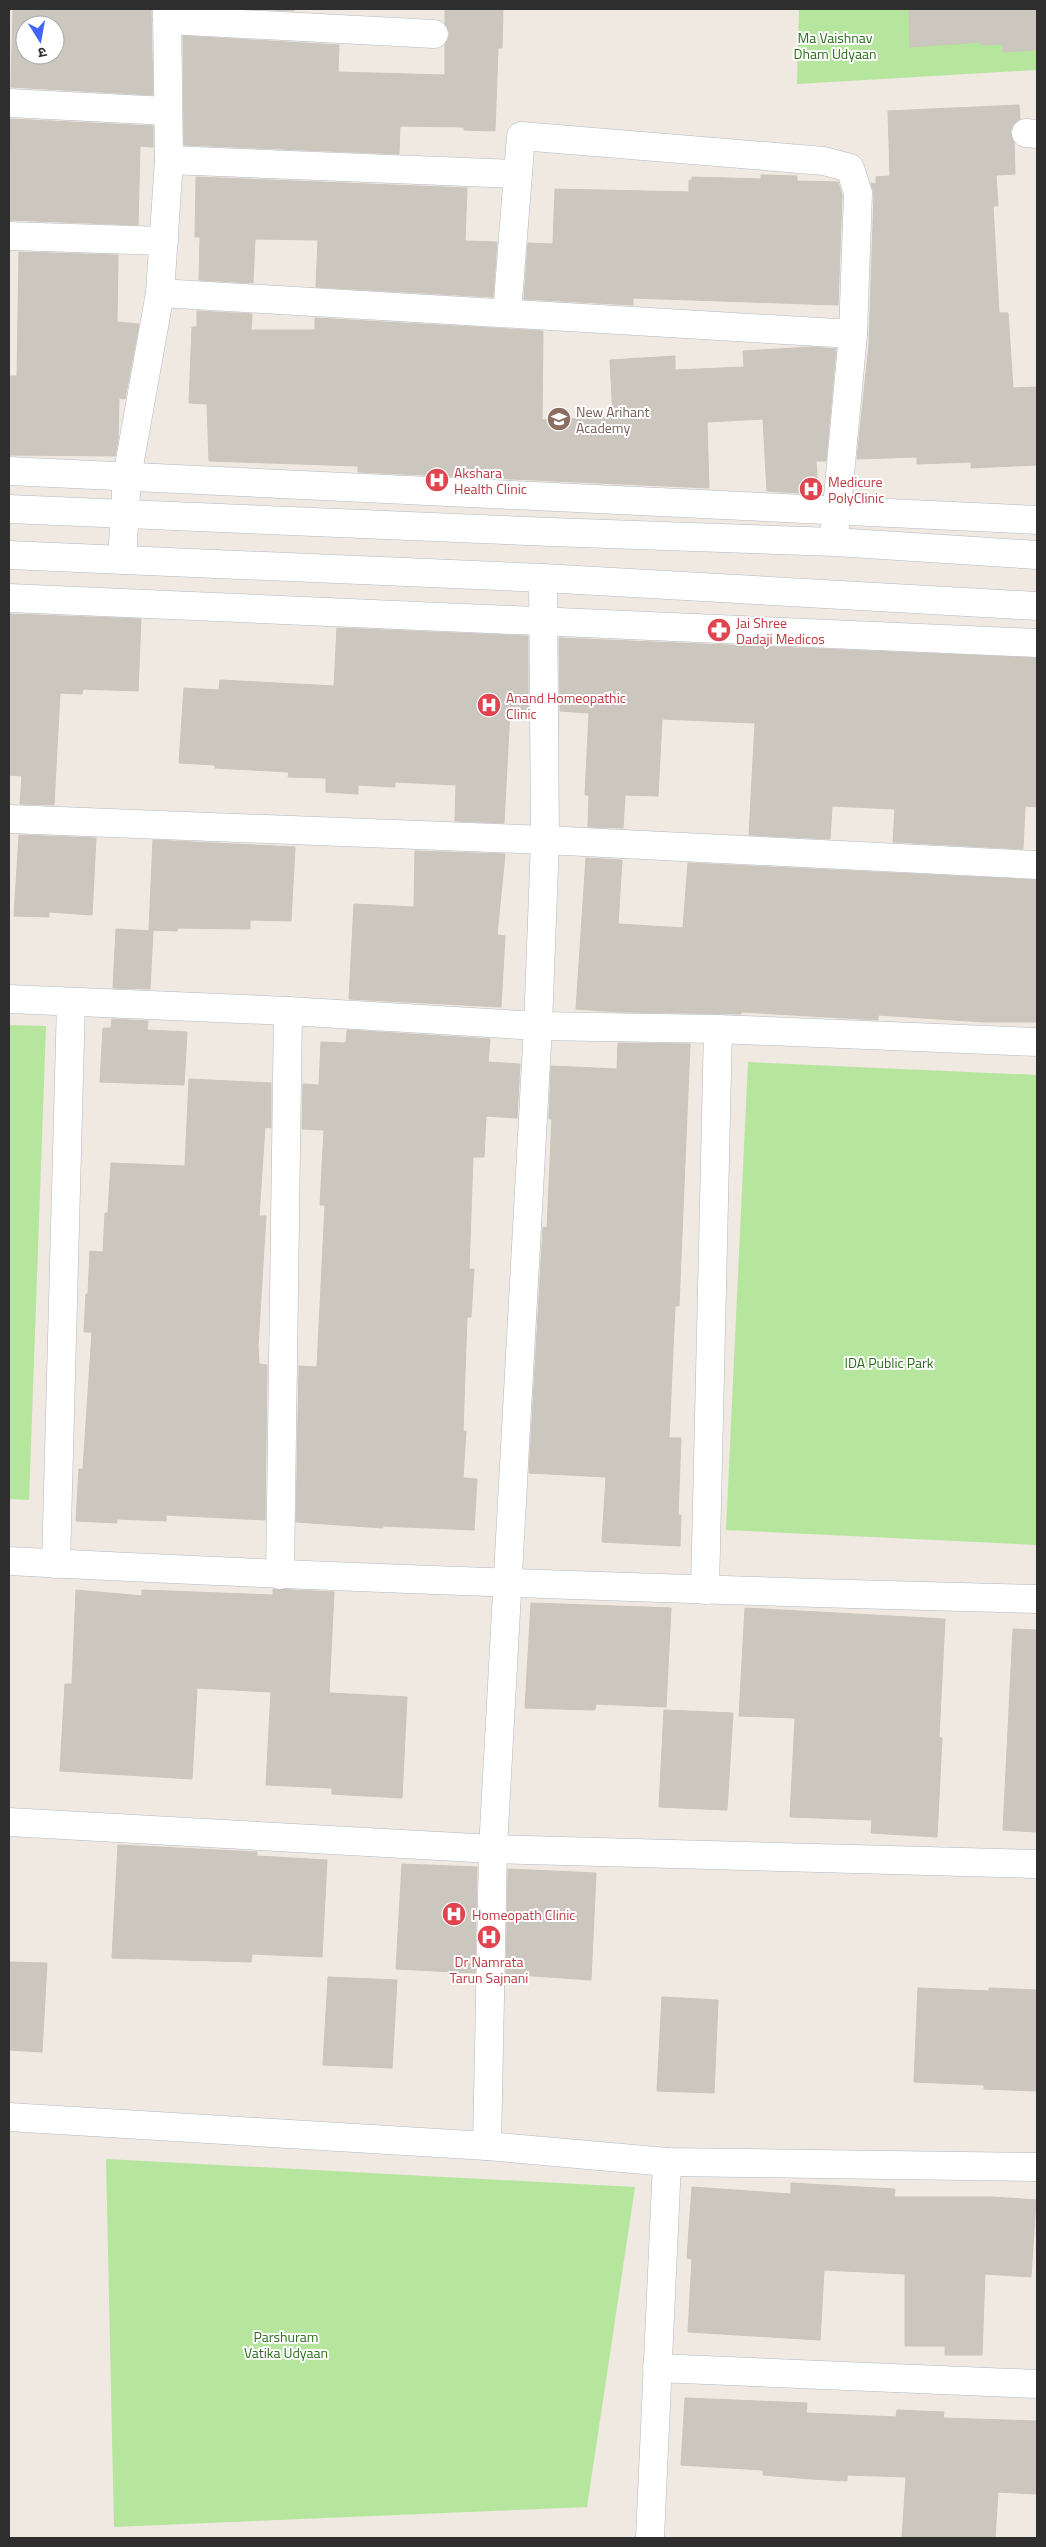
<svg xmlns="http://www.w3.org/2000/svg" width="1046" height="2547" viewBox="0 0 1046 2547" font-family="'Titillium Web','Noto Sans Devanagari',sans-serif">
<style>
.green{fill:#b6e59e}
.building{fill:#cbc7bf;stroke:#cbc5ba;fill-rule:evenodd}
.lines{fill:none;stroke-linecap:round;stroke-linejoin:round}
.minor-casing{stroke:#b4b7c1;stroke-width:29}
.secondary-casing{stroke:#b4b7c1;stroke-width:29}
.minor{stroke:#fff;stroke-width:28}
.secondary{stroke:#fff;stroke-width:28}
.labels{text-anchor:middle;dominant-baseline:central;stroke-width:4;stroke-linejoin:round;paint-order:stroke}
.park-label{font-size:14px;fill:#2c6e1b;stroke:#fff}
.education-label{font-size:14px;fill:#785e54;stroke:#fff;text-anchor:start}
.health-label{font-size:14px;fill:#be3a42;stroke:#fff;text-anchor:start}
</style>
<rect width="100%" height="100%" fill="#efe9e1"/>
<g class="green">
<polygon points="799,9 1037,9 1037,70 797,84"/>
<polygon points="9,1025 46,1026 29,1500 9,1499"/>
<polygon points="748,1062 1037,1075 1037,1545 726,1530"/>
<polygon points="106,2159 635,2187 587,2507 114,2527"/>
</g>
<g class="building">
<path d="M13,9H151L153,95L11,87ZM25,25H55V55H25Z"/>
<polygon points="251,9 294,9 294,11"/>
<polygon points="445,9 503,9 502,48 498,48 495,131 464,130 464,127 400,126 399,154 184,145 183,36 339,45 338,72 445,75 445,44 450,34 445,24"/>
<polygon points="909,9 1037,9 1037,50 1003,52 1003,44 981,45 981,42 910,47"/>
<polygon points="1019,105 1020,119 1013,124 1010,132 1014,142 1015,174 996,175 998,206 993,206 999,313 1008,313 1013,388 1037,387 1037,465 971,468 971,462 917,464 917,457 857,459 869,344 874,194 871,183 876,184 876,177 890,176 888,111"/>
<polygon points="10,119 153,126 153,147 140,146 138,225 9,220"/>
<polygon points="761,175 797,176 797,181 838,182 842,195 838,305 633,298 633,305 524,299 528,243 553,244 555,189 689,192 689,180 692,180 692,177 761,179"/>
<polygon points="196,177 467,188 465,241 497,242 493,297 316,287 318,240 255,239 253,283 199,280 200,237 195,237"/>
<polygon points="19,252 118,255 117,322 139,324 125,399 119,398 118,440 115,456 9,455 9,376 17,376"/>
<polygon points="197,311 252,314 251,330 315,330 315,318 543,331 542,420 613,417 610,360 675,356 675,370 744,367 743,351 812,347 836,349 826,461 816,461 818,494 767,491 763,419 707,422 709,488 358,472 358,466 209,461 207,404 189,403 192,327 197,327"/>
<polygon points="9,614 141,619 138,691 83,689 82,694 60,693 54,805 20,804 22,776 9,775"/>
<polygon points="337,628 528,636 528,710 510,709 504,823 455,821 456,785 395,782 395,787 358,785 358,794 326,792 326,778 288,777 289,772 215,768 215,765 179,763 184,688 219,690 220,680 334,686"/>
<polygon points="559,638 1037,658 1037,807 1025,806 1023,849 893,842 895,809 832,806 830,839 749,835 755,723 662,719 658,796 625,795 623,828 588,827 589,795 585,795 589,713 560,711"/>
<polygon points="19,835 96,838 92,915 49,912 49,917 14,916"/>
<polygon points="153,840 295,847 291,921 250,920 250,929 178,928 177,931 149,930"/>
<polygon points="415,851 505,854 497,935 505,936 501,1007 349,999 354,904 414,907"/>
<polygon points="586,858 622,860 618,924 683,928 688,863 1037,880 1037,1022 983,1022 878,1015 878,1020 741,1012 741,1014 620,1012 576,1009"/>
<polygon points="116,929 153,931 150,989 113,988"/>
<polygon points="112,1019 148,1021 147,1030 187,1032 184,1085 100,1082 103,1028 111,1028"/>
<polygon points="347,1030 490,1039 488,1062 520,1064 517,1118 486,1116 484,1157 473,1157 469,1269 474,1269 471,1317 467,1317 463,1431 466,1431 463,1478 477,1479 474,1530 383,1526 383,1528 296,1522 299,1366 317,1367 325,1205 320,1205 324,1130 302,1129 303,1084 319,1085 321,1042 346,1043"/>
<polygon points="618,1043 690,1044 679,1306 675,1306 669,1438 681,1438 678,1515 681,1515 680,1546 602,1542 606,1477 529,1473 543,1227 547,1228 552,1119 549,1119 551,1066 617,1069"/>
<polygon points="189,1079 271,1083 271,1128 265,1127 259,1216 266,1216 258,1346 259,1364 267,1365 265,1520 166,1515 166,1521 117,1519 117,1523 76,1521 79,1469 83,1469 92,1332 84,1332 86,1294 88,1294 90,1251 103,1252 105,1213 108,1213 111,1163 185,1166"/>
<polygon points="273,1589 334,1592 329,1693 407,1697 402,1798 332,1794 332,1788 266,1785 271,1692 197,1688 192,1779 60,1771 65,1684 72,1684 76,1590 142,1596 142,1590 273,1595"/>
<polygon points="531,1603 671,1608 666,1707 596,1704 595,1710 525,1708"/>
<polygon points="745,1608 945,1619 939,1737 942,1738 937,1837 871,1833 872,1820 790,1817 795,1718 739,1716"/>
<polygon points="1013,1629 1037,1630 1037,1832 1003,1830"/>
<polygon points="664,1710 733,1713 727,1810 659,1807"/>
<polygon points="118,1845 257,1852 257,1856 327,1860 322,1957 252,1954 251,1962 112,1958"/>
<polygon points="402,1864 477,1867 475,1973 396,1969"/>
<polygon points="508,1869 596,1873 591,1980 506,1974"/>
<polygon points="9,1962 47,1963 42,2052 9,2050"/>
<polygon points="328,1977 397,1980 392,2068 323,2065"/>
<polygon points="918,1988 989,1991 989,1988 1037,1990 1037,2091 984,2089 984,2085 914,2082"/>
<polygon points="662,1997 718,2000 714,2093 657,2091"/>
<polygon points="791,2183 895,2189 894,2197 993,2197 1036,2200 1031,2277 985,2274 982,2355 945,2355 945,2346 905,2346 905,2274 824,2270 820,2340 688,2332 692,2259 687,2258 692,2187 791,2194"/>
<polygon points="685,2398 807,2403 806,2413 896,2417 897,2410 944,2412 943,2418 1037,2421 1037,2494 998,2492 995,2538 902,2538 906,2477 847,2475 847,2481 811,2479 763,2475 763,2470 681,2465"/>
</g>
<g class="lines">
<g class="minor-casing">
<g id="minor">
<polyline points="167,20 434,34"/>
<polyline points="9,103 167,111"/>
<polyline points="1026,133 1037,134"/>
<polyline points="169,160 518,174"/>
<polyline points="9,236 164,241"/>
<polyline points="160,293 853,334"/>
<polyline points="507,313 521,136 824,161 850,168 858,193 853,334 835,529"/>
<polyline points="9,471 1037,520"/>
<polyline points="122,560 127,477 160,293 169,160 167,9"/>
<polyline points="9,598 1037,643"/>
<polyline points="9,819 545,840 1037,865"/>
<polyline points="9,999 288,1011 538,1026 718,1029 1037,1042"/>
<path d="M9,1561C351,1579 694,1590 1037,1599"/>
<polyline points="56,1564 71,1002"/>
<polyline points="280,1575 288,1011"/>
<polyline points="705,1590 718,1029"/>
<polyline points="9,1822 493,1849 1037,1864"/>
<polyline points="9,2117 487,2146 667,2162 1037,2167"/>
<polyline points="487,2146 493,1849 538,1026 545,840 543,578"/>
<polyline points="657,2368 1037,2384"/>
<polyline points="650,2538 667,2162"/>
</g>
</g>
<g class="secondary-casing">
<g id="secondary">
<polyline points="9,509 551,532 835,542 1037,555"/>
<polyline points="9,555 543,578 1037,606"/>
</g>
</g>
<use href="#minor" class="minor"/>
<use href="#secondary" class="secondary"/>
</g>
<defs>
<g id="school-disc" transform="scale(1.25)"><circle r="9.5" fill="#8d6e63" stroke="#fff"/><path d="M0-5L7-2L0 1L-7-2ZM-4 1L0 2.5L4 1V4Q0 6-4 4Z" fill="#fff"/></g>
<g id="hospital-disc" transform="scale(1.25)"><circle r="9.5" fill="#e0444e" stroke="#fff"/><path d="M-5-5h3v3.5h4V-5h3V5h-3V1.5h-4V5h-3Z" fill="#fff"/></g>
<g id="pharmacy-disc" transform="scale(1.25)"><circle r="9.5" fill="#e0444e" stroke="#fff"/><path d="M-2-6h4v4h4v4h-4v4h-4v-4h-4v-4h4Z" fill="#fff"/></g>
</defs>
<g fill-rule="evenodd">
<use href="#school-disc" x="559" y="419"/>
<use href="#hospital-disc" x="437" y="480"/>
<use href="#hospital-disc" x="811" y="489"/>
<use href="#pharmacy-disc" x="719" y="630"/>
<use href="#hospital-disc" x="489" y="705"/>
<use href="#hospital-disc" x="454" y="1914"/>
<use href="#hospital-disc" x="489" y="1937"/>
</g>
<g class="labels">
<g class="park-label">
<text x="835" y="37">Ma Vaishnav<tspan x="835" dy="16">Dham Udyaan</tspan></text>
<text x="889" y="1362">IDA Public Park</text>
<text x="286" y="2336">Parshuram<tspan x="286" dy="16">Vatika Udyaan</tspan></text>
</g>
<g class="education-label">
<text x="576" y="411">New Arihant<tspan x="576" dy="16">Academy</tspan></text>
</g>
<g class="health-label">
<text x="454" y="472">Akshara<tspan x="454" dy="16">Health Clinic</tspan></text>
<text x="828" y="481">Medicure<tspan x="828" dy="16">PolyClinic</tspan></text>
<text x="736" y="622">Jai Shree<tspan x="736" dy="16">Dadaji Medicos</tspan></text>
<text x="506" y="697">Anand Homeopathic<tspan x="506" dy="16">Clinic</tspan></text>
<text x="472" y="1914">Homeopath Clinic</text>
<text x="489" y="1961" text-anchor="middle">Dr Namrata<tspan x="489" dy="16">Tarun Sajnani</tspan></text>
</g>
</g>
<rect width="1046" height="2547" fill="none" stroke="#2e2e2e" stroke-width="20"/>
<g transform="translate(40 40) rotate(169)"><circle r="24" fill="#ffffff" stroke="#ababab"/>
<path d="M0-4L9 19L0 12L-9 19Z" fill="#4264fb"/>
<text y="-8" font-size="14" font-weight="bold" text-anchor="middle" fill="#2e2e2e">उ</text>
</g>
</svg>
